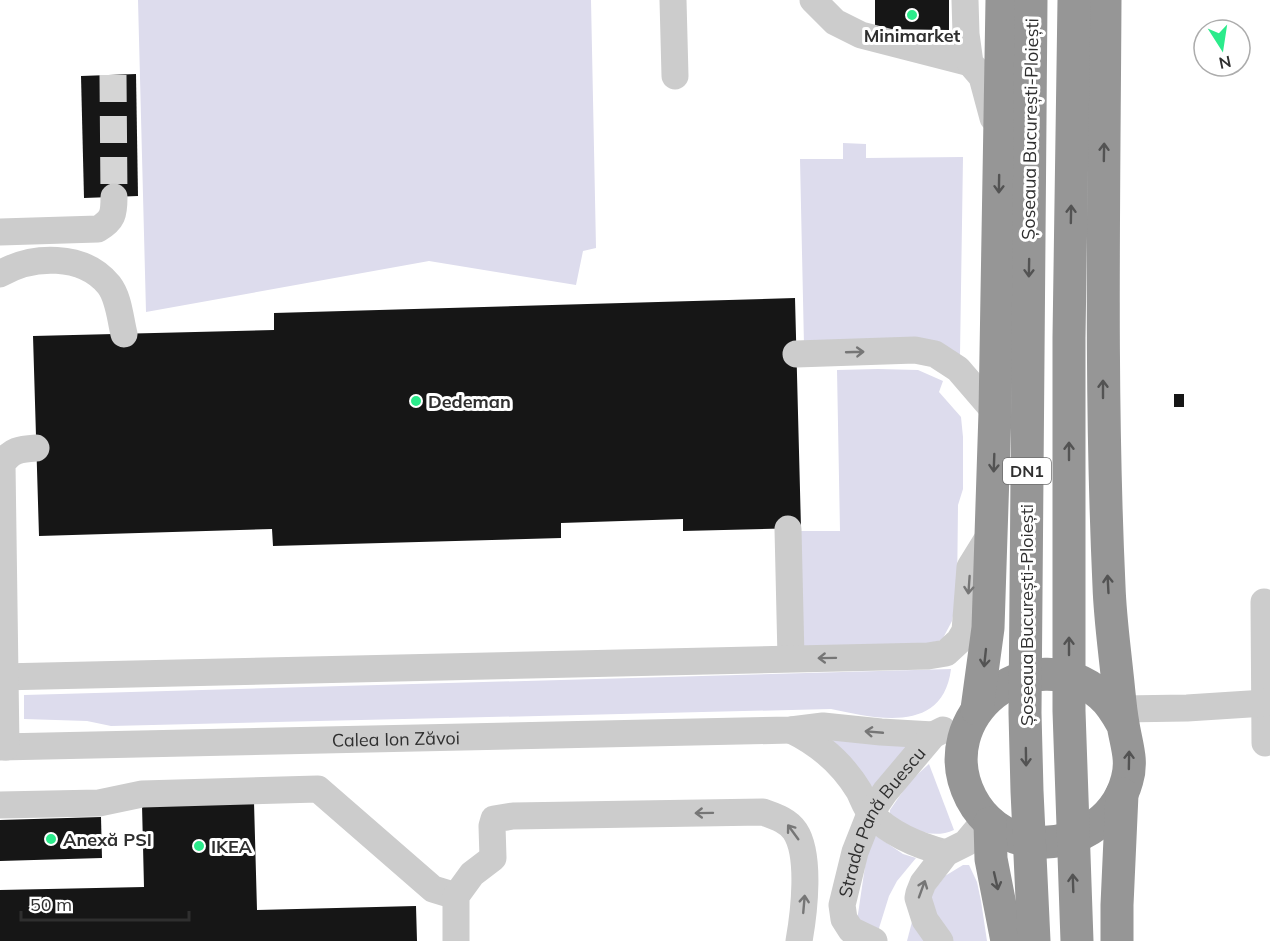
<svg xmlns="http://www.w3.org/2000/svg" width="1270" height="941" viewBox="0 0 1270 941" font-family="Mulish,sans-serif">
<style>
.green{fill:#dddced}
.building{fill:#161616}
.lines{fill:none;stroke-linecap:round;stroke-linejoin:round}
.minor-tunnel{stroke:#d5d5d5;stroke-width:27;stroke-dasharray:27 14;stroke-linecap:butt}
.minor{stroke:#ccc;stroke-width:27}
.highway{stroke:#969696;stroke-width:33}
.highway-bridge{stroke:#969696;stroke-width:33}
.oneway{stroke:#535353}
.oneway2{stroke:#767676}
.poi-dot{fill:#2beb8b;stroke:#fff;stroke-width:2}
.labels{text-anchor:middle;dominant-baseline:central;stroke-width:6;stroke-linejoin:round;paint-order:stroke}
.shield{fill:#fff;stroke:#6d6d6d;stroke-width:1.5}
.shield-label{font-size:16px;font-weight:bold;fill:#2f2f2f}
.poi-label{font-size:18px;font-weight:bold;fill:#2f2f2f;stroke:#fff;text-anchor:start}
.street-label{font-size:18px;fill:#2f2f2f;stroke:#fff}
</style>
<rect width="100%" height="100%" fill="#fff"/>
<g class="green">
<polygon points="138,0 591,0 596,248 583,251 576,285 429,261 146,312"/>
<polygon points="843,143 866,144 866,158 963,157 960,355 804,346 800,159 843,159"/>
<polygon points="878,369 918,370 943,381 939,392 961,417 963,437 963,489 958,505 957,595 952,621 942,640 922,645 797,647 797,531 840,531 837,370"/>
<path d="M951,669C943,734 877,719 831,709L111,726L87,721L24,719V695Z"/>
<polygon points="832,736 912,742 875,794 831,744"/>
<path d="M929,764L954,830C932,840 908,829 890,815V810L910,781Z"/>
<polygon points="875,835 903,854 916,858 897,881 889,896 875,941 854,941 867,853"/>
<polygon points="963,865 969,865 977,882 981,901 987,941 907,941 913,918 945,876"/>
</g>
<g class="building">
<polygon points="875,0 949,0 949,30 875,29"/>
<polygon points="136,74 138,196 84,198 81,76"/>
<polygon points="795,298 801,528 683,531 683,519 561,523 561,538 273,546 272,529 39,536 33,336 274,330 274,313"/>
<rect x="1174" y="394" width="10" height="13"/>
<polygon points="254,802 257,910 416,906 417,941 0,941 0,890 144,887 142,805"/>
<polygon points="101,817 102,858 0,861 0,820"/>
</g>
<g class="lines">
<polyline class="minor-tunnel" points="113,75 114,197"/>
<g class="minor">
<polyline points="673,0 675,76"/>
<polyline points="813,0 835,22 861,35 970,63"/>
<polyline points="965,0 966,34 970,63 982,77 993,118"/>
<path d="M0,232L98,229C113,220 114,214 114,197"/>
<path d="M0,274C32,255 83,253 109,285C119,298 120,318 124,334"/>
<polyline points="796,354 915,350 935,354 958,369 995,412"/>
<polyline points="788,529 791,658"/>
<polyline points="1264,602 1265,743"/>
<polyline points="0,677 928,656 946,653 959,641 965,631 970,567 991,533"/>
<polyline points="1122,709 1187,708 1265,703 1270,700"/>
<path d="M791,730C820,744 842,763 859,791C863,799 866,809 872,815C892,835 919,846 946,853"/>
<path id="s1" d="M0,747L791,730L823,726L881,732L933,735"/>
<path d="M6,747L2,464C11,450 20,449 36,448"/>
<polyline points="0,805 99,803 142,794 318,789 433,889 456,896"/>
<path d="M456,941V896L472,874L493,858L492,826L494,819L513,816L763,812C774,816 788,820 795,831C811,855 804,913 799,941"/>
<path id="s2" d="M874,941L851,930L844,919L842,905L855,852L870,814L885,792L933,735L943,730"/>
<polyline points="940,941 925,920 918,898 919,893 923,883 946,853 966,843 986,819"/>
</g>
<g class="highway">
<path d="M1105,0C1104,196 1100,391 1109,586C1110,616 1114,645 1117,674C1119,691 1120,708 1123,724C1126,744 1133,760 1127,780C1116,822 1072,848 1030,841C1004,837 983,821 971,798C929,716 1031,635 1101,695C1111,703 1117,714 1123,725"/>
<polyline points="977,709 988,628 995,412 1002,0"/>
<polyline points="990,823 991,859 1007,941"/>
<polyline points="1117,941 1117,905 1122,794"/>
</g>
<g class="highway-bridge">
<polyline points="1031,0 1025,713 1027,791 1034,941"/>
<polyline points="1074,0 1069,338 1069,711 1077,941"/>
</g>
</g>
<defs><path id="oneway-shaft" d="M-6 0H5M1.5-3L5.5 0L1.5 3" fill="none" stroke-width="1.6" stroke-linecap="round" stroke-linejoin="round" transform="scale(1.5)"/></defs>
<g class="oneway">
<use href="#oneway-shaft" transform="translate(1104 152) rotate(-89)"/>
<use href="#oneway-shaft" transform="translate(999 184) rotate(91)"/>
<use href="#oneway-shaft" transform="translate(1071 214) rotate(-89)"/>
<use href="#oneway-shaft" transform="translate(1029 268) rotate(91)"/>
<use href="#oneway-shaft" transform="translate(1103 389) rotate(-90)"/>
<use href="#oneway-shaft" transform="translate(1069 451) rotate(-90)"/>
<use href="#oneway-shaft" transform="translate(994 463) rotate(92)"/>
<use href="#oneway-shaft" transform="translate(1108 584) rotate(-93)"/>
<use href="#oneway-shaft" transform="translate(1069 646) rotate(-90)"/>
<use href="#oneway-shaft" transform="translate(985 658) rotate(96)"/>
<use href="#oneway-shaft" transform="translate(1026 757) rotate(89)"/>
<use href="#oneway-shaft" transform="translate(1129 760) rotate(-89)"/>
<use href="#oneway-shaft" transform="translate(996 881) rotate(77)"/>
<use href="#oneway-shaft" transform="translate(1073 883) rotate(-92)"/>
</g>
<g class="oneway2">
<use href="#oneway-shaft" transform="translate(855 352) rotate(-2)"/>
<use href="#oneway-shaft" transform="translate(969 585) rotate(94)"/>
<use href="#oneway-shaft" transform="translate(827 658) rotate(179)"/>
<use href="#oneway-shaft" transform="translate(874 732) rotate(-175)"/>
<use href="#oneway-shaft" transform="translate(704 813) rotate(179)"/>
<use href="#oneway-shaft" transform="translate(793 832) rotate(-126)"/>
<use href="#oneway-shaft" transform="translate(922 889) rotate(-70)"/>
<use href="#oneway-shaft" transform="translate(804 904) rotate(-85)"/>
</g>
<g class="poi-dot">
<circle cx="912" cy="15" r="6"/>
<circle cx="416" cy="401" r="6"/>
<circle cx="51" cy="839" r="6"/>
<circle cx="199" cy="846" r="6"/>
</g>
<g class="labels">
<rect class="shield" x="1003" y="458" width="48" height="26" rx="4.5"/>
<g class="shield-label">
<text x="1027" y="471">DN1</text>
</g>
<g class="poi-label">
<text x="912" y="35" text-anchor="middle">Minimarket</text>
<text x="428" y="401">Dedeman</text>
<text x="63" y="839">Anexă PSI</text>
<text x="211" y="846">IKEA</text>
</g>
<g class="street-label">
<text transform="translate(1030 129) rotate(-89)">Șoseaua București-Ploiești</text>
<text transform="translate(1026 615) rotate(-90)">Șoseaua București-Ploiești</text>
<text stroke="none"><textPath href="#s1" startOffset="396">Calea Ion Zăvoi</textPath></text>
<text stroke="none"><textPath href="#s2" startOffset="146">Strada Pană Buescu</textPath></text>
</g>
</g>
<g transform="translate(1222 48) rotate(168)"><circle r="28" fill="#ffffff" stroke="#acacac" stroke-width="1.5"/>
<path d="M0-4.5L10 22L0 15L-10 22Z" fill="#2beb8b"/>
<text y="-9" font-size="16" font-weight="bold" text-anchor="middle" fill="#2f2f2f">N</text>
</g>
<path d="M21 911v9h168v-9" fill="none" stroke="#2f2f2f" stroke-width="3"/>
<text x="30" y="911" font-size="18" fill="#2f2f2f" stroke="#ffffff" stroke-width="4.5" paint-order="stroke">50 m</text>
</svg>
